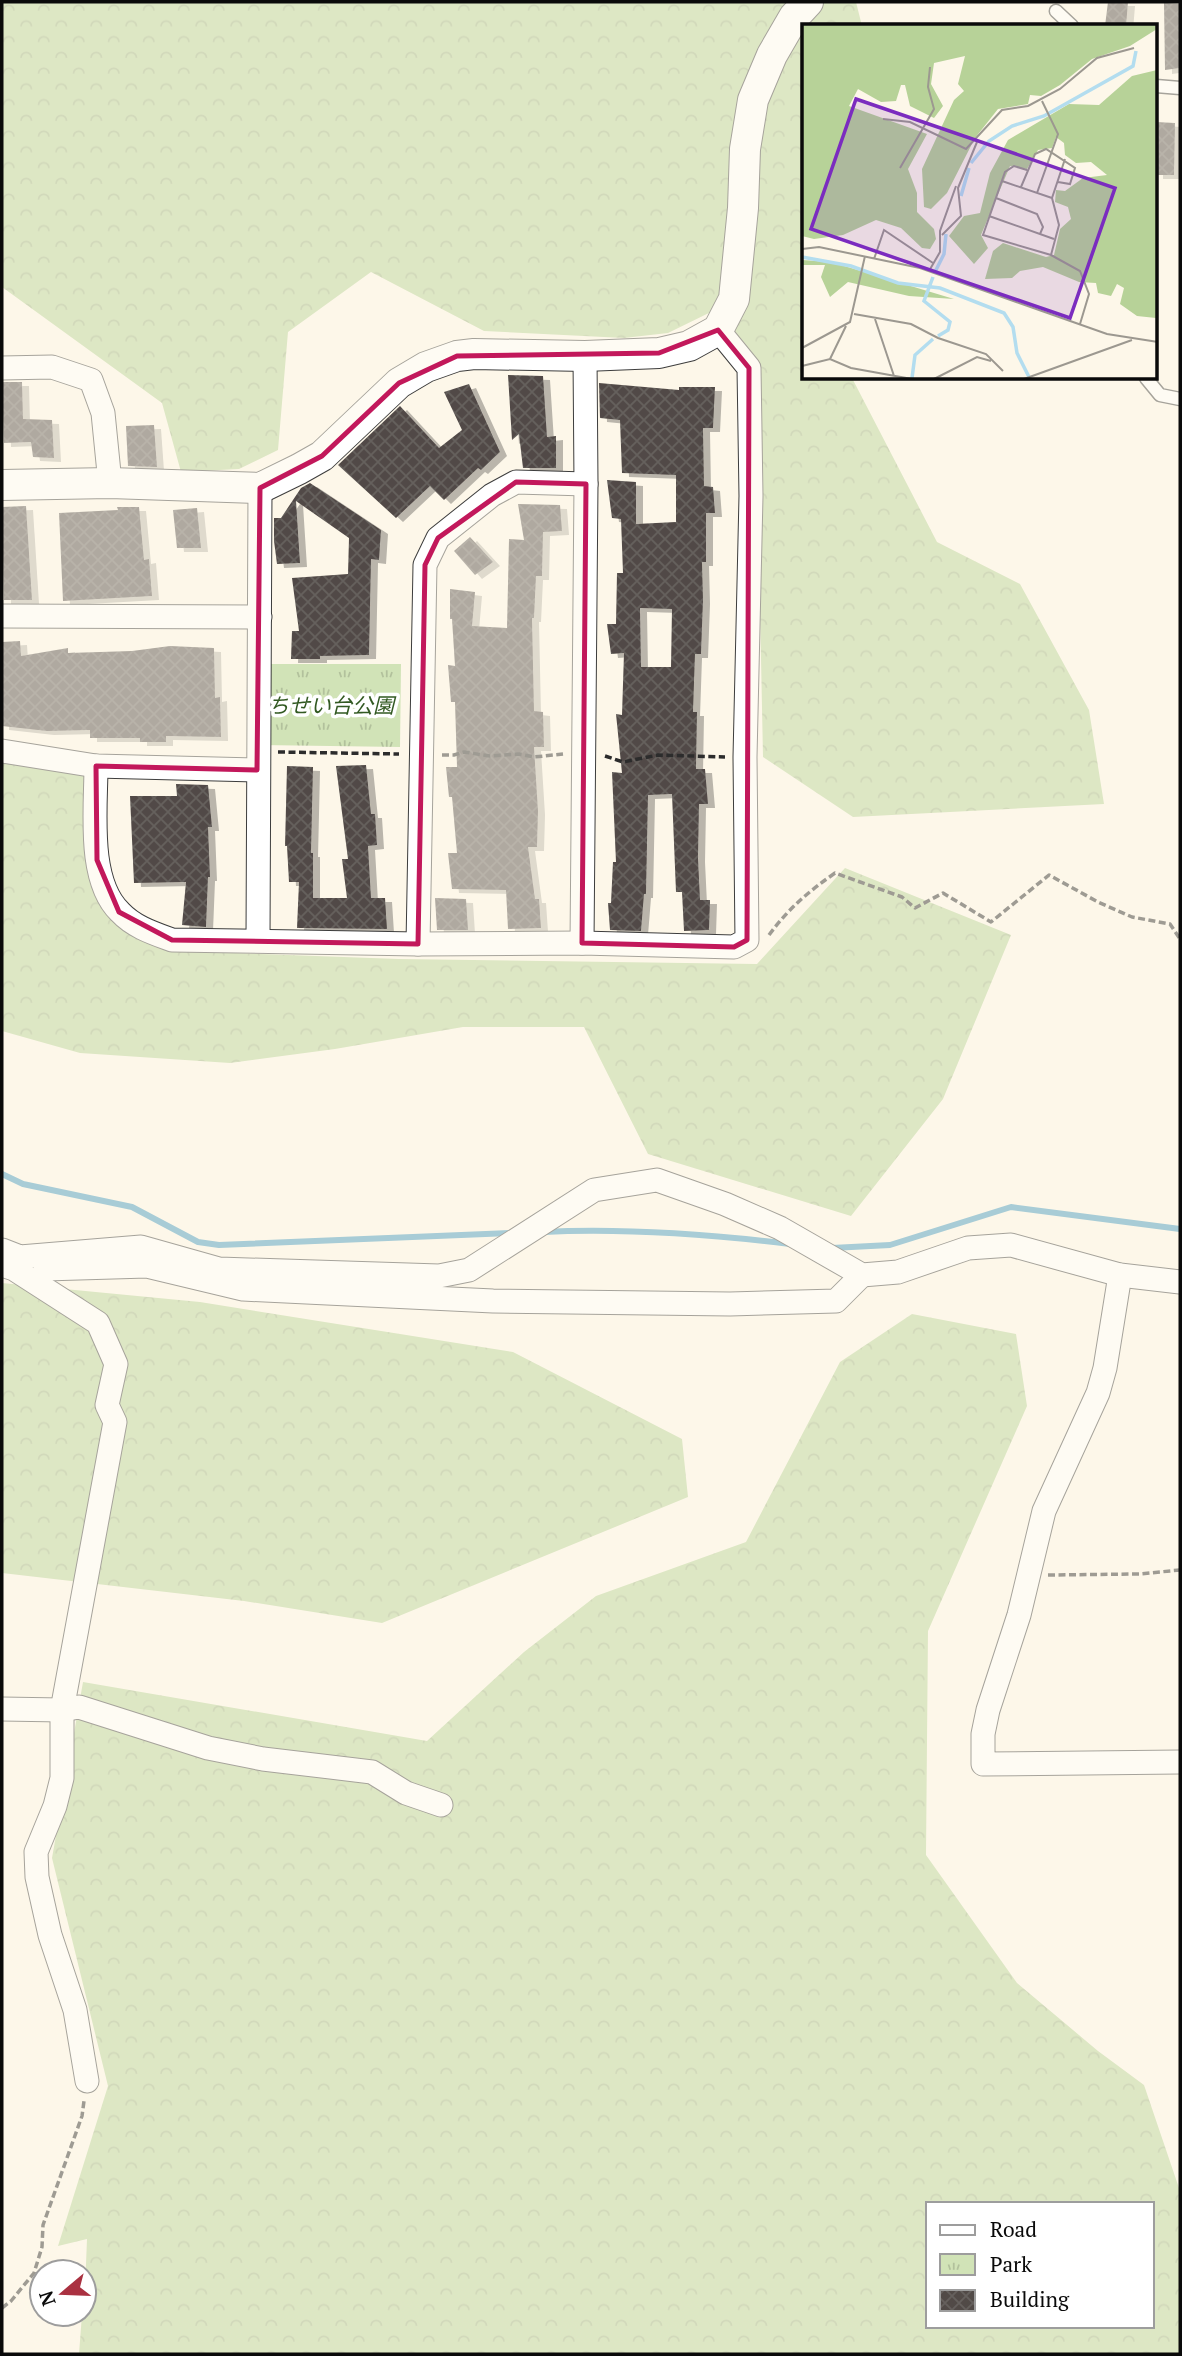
<svg xmlns="http://www.w3.org/2000/svg" width="1182" height="2356" viewBox="0 0 1182 2356" font-family="'PT Serif','Noto Sans JP',serif">
<style>
.forest{fill:url(#forest-crowns);fill-rule:evenodd}
.park{fill:url(#park-tufts)}
.lines{fill:none;stroke-linecap:round;stroke-linejoin:round}
.stream{stroke:#4197be;stroke-width:6}
.building{fill:url(#building-cross-hatch);fill-rule:evenodd;filter:url(#shadow)}
.service-casing{stroke:#3d3d3d;stroke-width:15}
.minor-casing{stroke:#3d3d3d;stroke-width:25}
.tertiary-casing{stroke:#3d3d3d;stroke-width:32}
.path{stroke:#2c2c2c;stroke-width:3.5;stroke-dasharray:7 3.5;stroke-linecap:butt}
.service{stroke:#fff;stroke-width:12}
.minor{stroke:#fff;stroke-width:23}
.tertiary{stroke:#fff;stroke-width:30}
.marked{fill:none;stroke:#c2185b;stroke-width:5;stroke-linejoin:round}
.labels{text-anchor:middle;dominant-baseline:central;stroke-width:7;stroke-linejoin:round;paint-order:stroke}
.park-label{font-size:21px;font-style:italic;fill:#325922;stroke:#fff}
.inset-river{fill:none;stroke:#b3ddef;stroke-width:3.5}
.inset-road{fill:none;stroke:#9c9890;stroke-width:2}
.view{fill:#7b2cbf;fill-opacity:0.15;stroke:#7b2cbf;stroke-width:3.5}
.inset-edge{fill:none;stroke:#0a0a0a;stroke-width:3.5}
</style>
<defs>
<pattern id="forest-crowns" width="20" height="18" patternUnits="userSpaceOnUse" patternTransform="scale(1.75)"><rect width="20" height="18" fill="#b7d298"/><path d="M2 6a3 3 0 1 1 6 0M12 15a3 3 0 1 1 6 0" fill="none" stroke="#9cb382"/></pattern>
<pattern id="park-tufts" width="24" height="20" patternUnits="userSpaceOnUse" patternTransform="scale(1.75)"><rect width="24" height="20" fill="#d1e3b7"/><path d="M3 7l-1-3M5 7V3M7 7l1-3M15 17l-1-3M17 17v-4M19 17l1-3" fill="none" stroke="#b2c19c"/></pattern>
<pattern id="building-cross-hatch" width="8" height="8" patternUnits="userSpaceOnUse" patternTransform="scale(1.75)"><rect width="8" height="8" fill="#514a47"/><path d="M0 0l8 8M0 8l8-8" fill="none" stroke="#65605d"/></pattern>
<filter id="shadow"><feDropShadow dx="7" dy="4" stdDeviation="0" flood-color="#0004"/></filter>
</defs>
<rect width="100%" height="100%" fill="#fdf7e9"/>
<g class="forest">
<polygon points="2,2 856,2 862,26 804,26 804,378 852,378 937,542 1020,584 1089,710 1104,804 853,817 763,757 755,363 713,311 668,333 624,338 484,331 371,272 288,332 278,450 239,469 181,472 162,403 2,287"/>
<polygon points="2,762 87,775 91,880 180,951 399,959 757,964 845,868 1011,935 943,1099 851,1216 648,1154 584,1027 463,1027 335,1049 230,1063 80,1053 2,1031"/>
<polygon points="2,1283 200,1302 513,1352 682,1439 688,1497 382,1623 244,1601 2,1573"/>
<path d="M912,1314L1016,1334L1027,1406L928,1631L926,1855L1017,1983L1098,2051L1144,2085L1180,2191V2354H79L82,2314H84L87,2239L58,2246L108,2086L52,1858L83,1682L427,1741L524,1652L596,1596L746,1542L840,1362ZM928,2204H1152V2326H928Z"/>
</g>
<polygon class="park" points="261,664 401,664 400,747 260,745"/>
<g class="lines">
<g class="stream">
<polyline points="2,1174 23,1184 132,1207 198,1242 219,1245 511,1233"/>
<path d="M543,1232C626,1228 707,1234 790,1244"/>
<polyline points="832,1248 890,1245 1011,1207 1180,1229"/>
</g>
</g>
<g class="building">
<polygon points="1108,2 1128,2 1126,26 1105,26"/>
<polygon points="1164,3 1180,4 1180,68 1165,70"/>
<polygon points="1156,122 1175,123 1174,175 1156,175"/>
<polygon points="508,375 543,376 547,437 556,436 556,468 523,468 519,434 512,440"/>
<polygon points="2,382 22,382 23,419 52,420 54,458 33,457 31,442 4,443"/>
<path d="M599,383L679,390V387H715L713,428H703L704,486L713,487L715,513H706V562H702L703,600L701,654H695L693,712H697L696,769H705L708,804H699L698,858L700,900H710L709,930L684,931L682,892H676L672,794L648,795L646,894H644L641,931L610,930L608,903H611L613,862H616L612,772L622,773L616,714L622,715L624,653L611,654L607,624H616L617,573H623L621,519L612,518L607,480L636,482V524L676,522V475L622,473L620,420L600,418ZM640,608L672,609L671,667H641Z"/>
<polygon points="469,384 500,452 481,470 478,468 444,500 430,486 396,518 338,465 400,406 439,448 462,430 444,392"/>
<polygon points="154,425 157,467 128,466 126,426"/>
<polygon points="310,483 381,530 379,560 371,559 369,655 320,656 320,659 291,659 292,631 299,631 292,578 348,574 349,538 296,501 300,563 277,564 274,541 274,518 281,518 301,488"/>
<polygon points="518,504 560,505 562,531 543,532 542,576 536,576 534,618 532,618 534,711 543,712 544,747 534,747 538,811 537,847 528,847 535,899 539,899 541,928 508,929 506,890 452,889 448,853 457,853 452,797 449,797 446,767 457,767 455,702 451,702 448,665 455,666 452,619 450,619 450,589 475,592 472,626 507,628 509,539 524,540"/>
<polygon points="26,506 32,600 4,600 2,507"/>
<polygon points="117,507 139,507 144,560 149,559 152,596 63,601 59,513 118,510"/>
<polygon points="197,508 201,548 177,548 173,510"/>
<polygon points="470,537 493,562 475,575 454,551"/>
<polygon points="20,641 21,656 68,648 68,653 132,651 170,646 214,648 215,698 220,697 221,737 166,736 166,742 140,742 140,738 90,738 90,730 47,731 2,726 2,642"/>
<polygon points="366,765 371,814 375,814 377,845 368,846 371,898 385,898 387,929 297,928 299,882 289,882 287,846 285,846 287,766 313,767 311,853 313,853 313,898 347,898 342,859 348,859 336,766"/>
<polygon points="176,784 208,785 212,827 208,827 210,877 208,877 206,927 182,925 186,882 134,883 130,796 177,796"/>
<polygon points="435,898 466,899 468,930 437,930"/>
</g>
<g class="lines">
<g class="service-casing">
<g id="service">
<polyline points="1056,11 1072,26"/>
<polyline points="1156,86 1180,88"/>
<polyline points="1146,378 1160,395 1180,399"/>
</g>
</g>
<g class="minor-casing">
<g id="minor">
<polyline points="2,368 52,367 91,380 103,413 110,483"/>
<polyline points="2,616 260,617"/>
<polyline points="2,751 96,766 257,770"/>
<path d="M96,766C96,809 87,880 120,912C134,927 153,933 172,940L418,944L582,943L734,947L747,940L745,757L751,496L749,368L718,330"/>
<polyline points="258,940 260,488"/>
<polyline points="582,943 586,484 585,356"/>
<polyline points="418,944 425,565 438,538 492,495 516,482 586,484"/>
<polyline points="2,1250 20,1257 141,1247 219,1269 439,1276 469,1270 594,1190 657,1180 725,1204 780,1228 862,1275 898,1272 968,1248 1011,1245 1120,1275 1180,1282"/>
<polyline points="2,1265 14,1269 98,1323 116,1364 107,1405 115,1422 62,1710 62,1778 55,1806 36,1852 37,1877 50,1935 75,2010 87,2081"/>
<polyline points="45,1269 147,1266 243,1289 493,1301 730,1304 836,1301 862,1275"/>
<polyline points="1120,1275 1105,1368 1098,1393 1044,1511 1019,1615 988,1710 983,1734 983,1764 1180,1762"/>
<polyline points="2,1709 62,1710 79,1707 208,1748 263,1759 372,1772 406,1793 441,1805"/>
</g>
</g>
<g class="tertiary-casing">
<polyline id="tertiary" points="2,485 110,483 260,488 299,469 322,456 399,383 426,367 457,356 474,354 585,356 659,353 689,346 718,330 734,299 743,208 745,149 753,100 772,55 794,17 808,2"/>
</g>
<g class="path">
<polyline points="278,752 399,754"/>
<polyline points="442,755 454,755 464,752 490,756 519,754 534,757 563,754"/>
<polyline points="605,756 623,762 658,755 725,757"/>
<path d="M769,935C789,908 808,892 835,873L902,897L915,908L943,893L991,922L1049,875L1098,902L1132,917L1170,924L1180,939"/>
<polyline points="1048,1575 1139,1574 1180,1570"/>
<polyline points="2,2308 11,2301 34,2273 42,2247 43,2225 82,2116 84,2101"/>
</g>
<use href="#service" class="service"/>
<use href="#minor" class="minor"/>
<use href="#tertiary" class="tertiary"/>
</g>
<path d="M0 0H1182V2356H0ZM718,330L749,368L747,940L734,947L582,943L586,484L516,482L438,538L425,565L418,944L172,940L119,912L97,860L96,766L257,770L260,488L322,456L399,383L457,356L659,353Z" fill="#fdf7e9" fill-opacity=".55" fill-rule="evenodd"/>
<path class="marked" d="M718,330L749,368L747,940L734,947L582,943L586,484L516,482L438,538L425,565L418,944L172,940L119,912L97,860L96,766L257,770L260,488L322,456L399,383L457,356L659,353Z"/>
<g class="labels">
<g class="park-label">
<text x="331" y="705">ちせい台公園</text>
</g>
</g>
<g transform="translate(802 24)">
<rect width="355" height="355" fill="#fdf7e9"/>
<path d="M0,1H355V5L328,22L290,35L258,61L239,72L228,71L226,80L196,85L173,114L145,169L129,185L122,183L120,145L152,76L162,67L156,60L163,32L132,39L129,60L141,82L132,94L108,82L103,61H99L94,77L79,78L56,65L47,82L125,110L106,145L115,169V188L132,205L134,215L128,225L120,224L99,204L74,196L41,211L12,215L0,212ZM355,46L354,294L335,292L318,280L322,264L315,260L309,272L296,269L294,259L277,258L241,243L218,247L210,254L183,255L191,227L201,219L244,233L252,231L258,205L269,195L266,183L253,178L254,166L263,167L281,154L305,151L289,138L274,139L263,131L262,119L254,113L250,124L236,126L225,145L208,142L179,211L186,224L172,240L147,212L162,192L178,189L188,149L206,116L267,80L297,81L330,52ZM0,236L29,238L152,275L107,272L46,258L28,273L19,253L23,241H0Z" fill="#b7d298"/>
<path class="inset-river" d="M169,139L187,117L210,102L242,92L331,42L334,27M159,172L167,144M0,233L49,242L96,259L138,264L202,289L211,303L215,329L227,353M133,248L142,230L144,210M131,253L122,277L148,298L146,306L136,312M110,354L113,331L131,315"/>
<path class="inset-road" d="M81,95L108,98L164,125L200,86L226,82L258,65L295,34L332,24M98,144L132,85L126,63L128,43M225,146L212,142L203,148L181,211L249,231L278,247L287,270L278,300M200,157L250,174M219,163L233,130L244,125L273,144L268,160L256,158M235,169L256,110L240,77M194,174L235,190L241,203L238,210M187,192L252,215M140,211L159,192L156,164L175,118M0,225L17,223L118,244L305,310L356,318M249,231L257,201L250,174L263,135M72,235L82,206L131,239M127,247L138,228V207L154,162M52,290L109,300L136,314L184,330L201,347M73,295L92,352M0,324L48,298L63,232M28,335L44,302M0,342L28,335L49,344L110,355M132,355L175,333L189,337M222,355L330,316"/>
<path class="view" d="M54,75L313,164L268,294L9,205Z"/>
<rect width="355" height="355" class="inset-edge"/>
</g>
<rect width="1182" height="2356" fill="none" stroke="#0a0a0a" stroke-width="7"/>
<rect x="926" y="2202" width="228" height="126" fill="#ffffff" stroke="#9d9d9d" stroke-width="2"/>
<rect x="940" y="2225" width="35" height="10" fill="#ffffff" stroke="#9d9d9d" stroke-width="2"/>
<text x="990" y="2237" font-size="21" fill="#0a0a0a">Road</text>
<rect x="940" y="2254" width="35" height="21" fill="url(#park-tufts)" stroke="#9d9d9d" stroke-width="2"/>
<text x="990" y="2272" font-size="21" fill="#0a0a0a">Park</text>
<rect x="940" y="2290" width="35" height="21" fill="url(#building-cross-hatch)" stroke="#9d9d9d" stroke-width="2"/>
<text x="990" y="2307" font-size="21" fill="#0a0a0a">Building</text>
<g transform="translate(63 2293) rotate(251)"><circle r="33" fill="#ffffff" stroke="#9d9d9d" stroke-width="2"/>
<path d="M0-5L12 26L0 18L-12 26Z" fill="#aa3141"/>
<text y="-10" font-size="19" font-weight="bold" text-anchor="middle" fill="#0a0a0a">N</text>
</g>
</svg>
